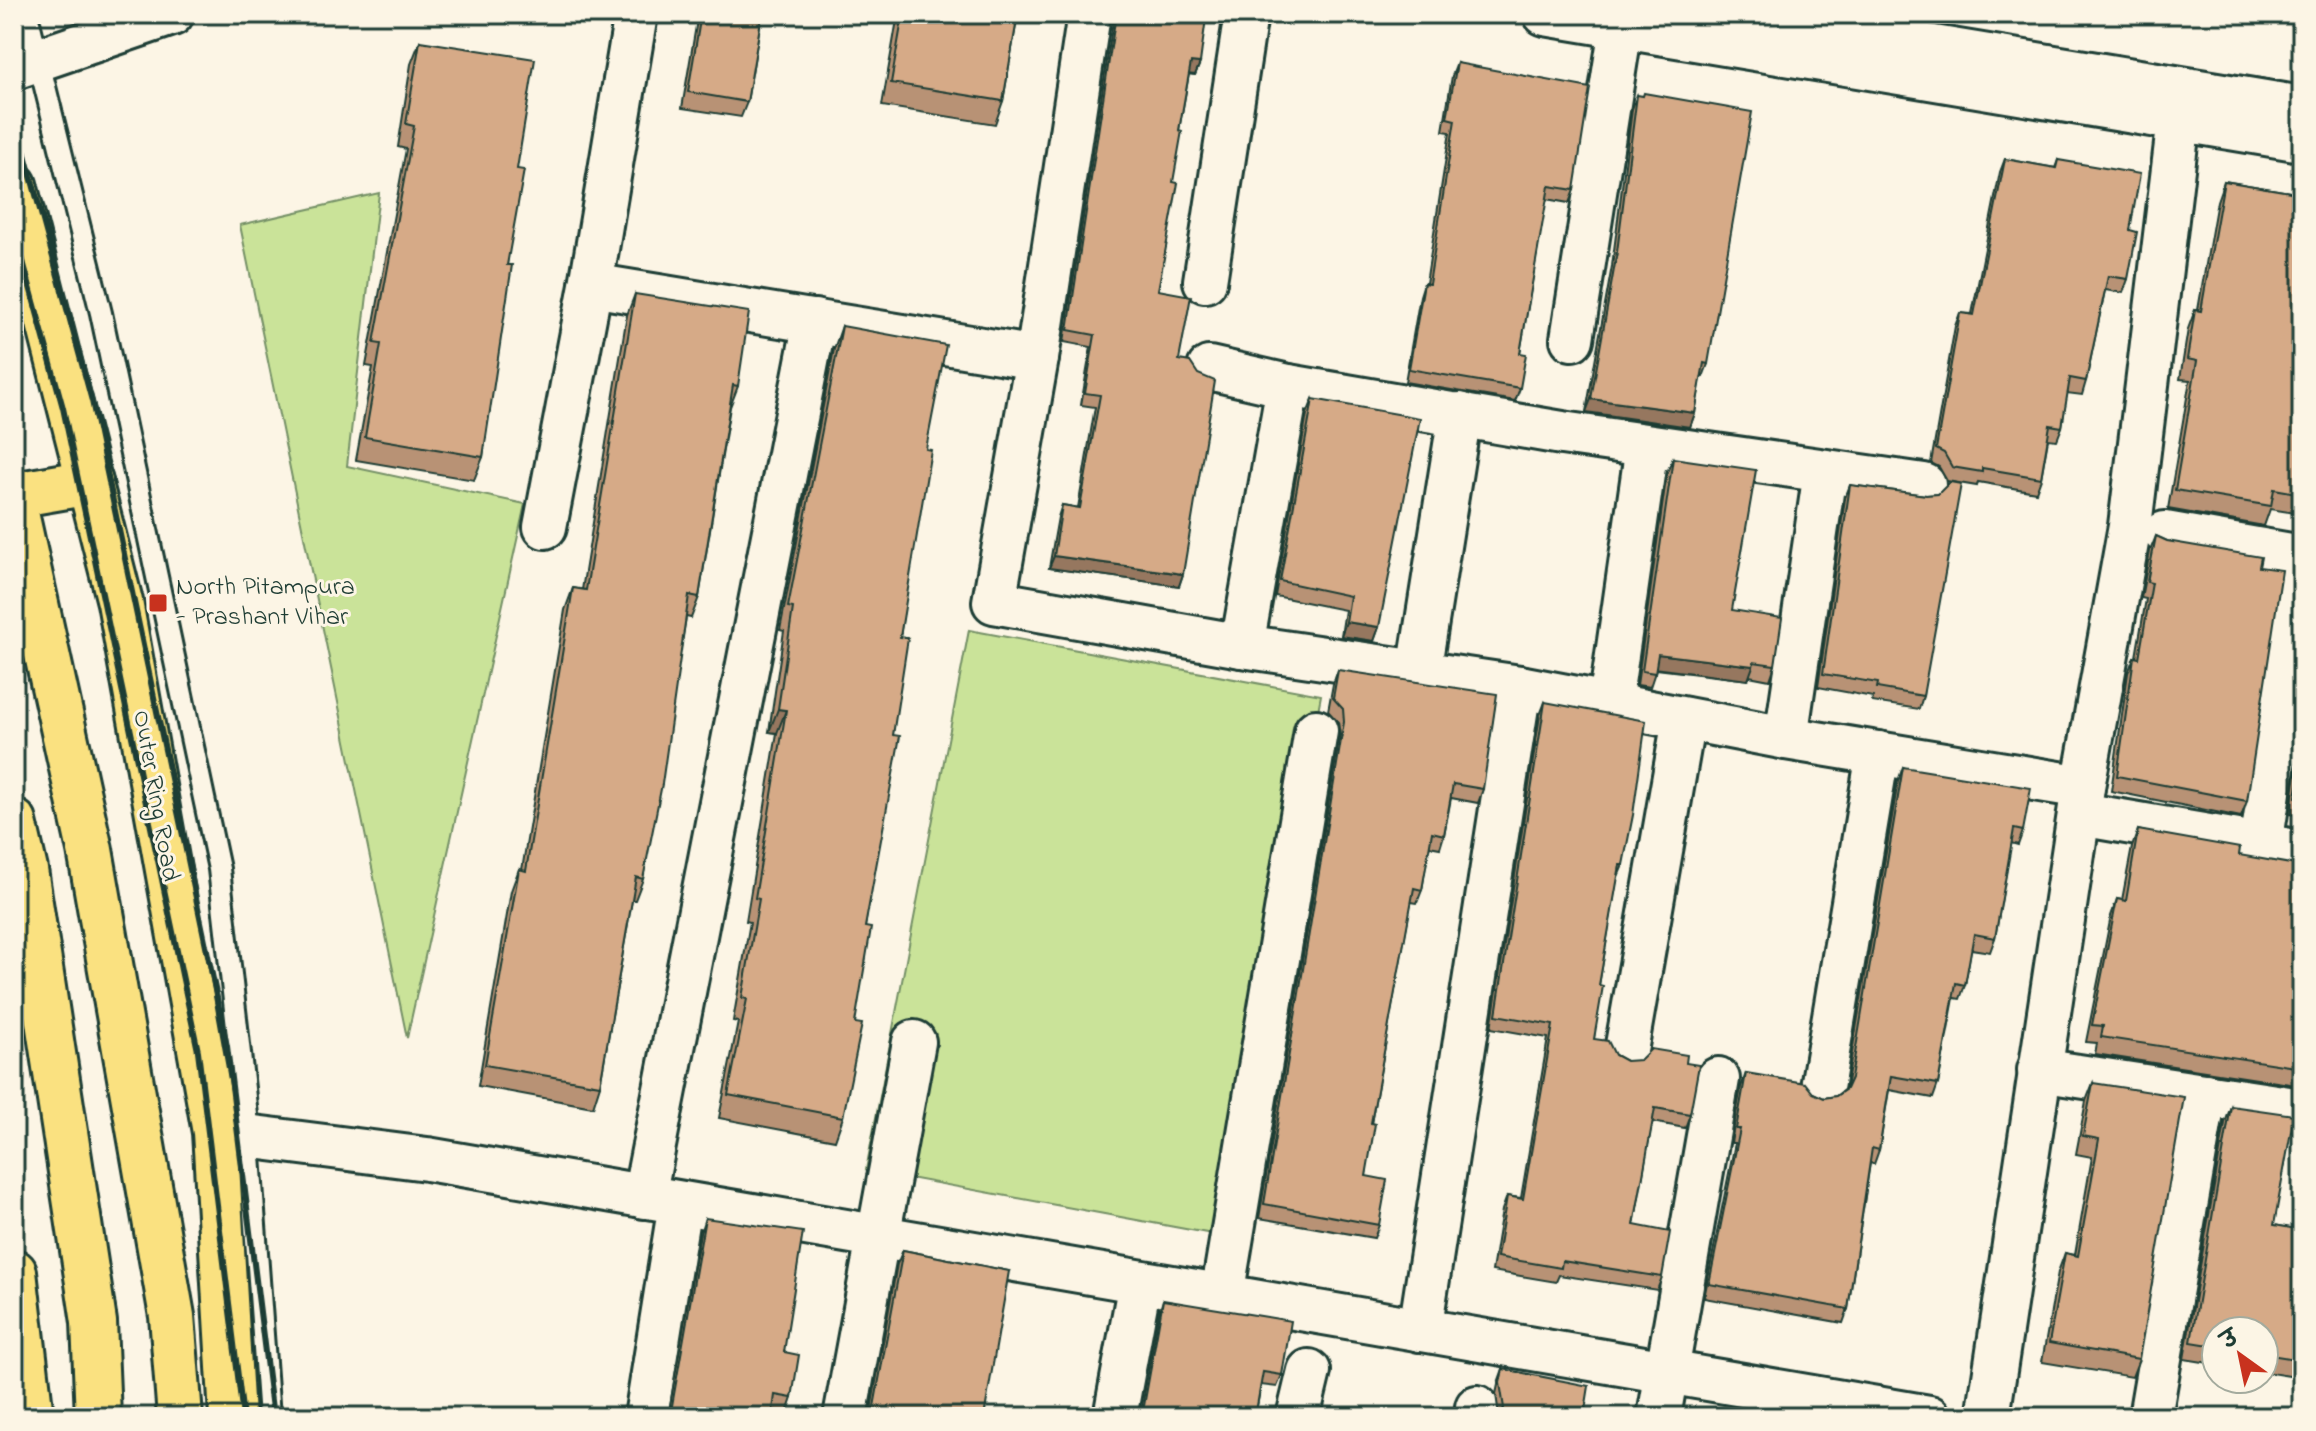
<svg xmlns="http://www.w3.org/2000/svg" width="2316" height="1431" viewBox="0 0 2316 1431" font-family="'Indie Flower','Playpen Sans Deva',sans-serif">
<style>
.green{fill:#cae399;stroke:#749066;stroke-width:2}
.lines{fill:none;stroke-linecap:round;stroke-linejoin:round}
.service-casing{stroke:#1f3d34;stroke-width:26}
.minor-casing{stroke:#1f3d34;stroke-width:48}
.primary-casing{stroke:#1f3d34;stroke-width:50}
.trunk-casing{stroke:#1f3d34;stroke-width:50}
.service{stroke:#fcf5e5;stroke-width:20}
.minor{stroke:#fcf5e5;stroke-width:42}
.primary{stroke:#fae180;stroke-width:44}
.trunk{stroke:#fae180;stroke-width:44}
.rail{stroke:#1f3d34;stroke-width:6}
.wall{fill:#b89274;stroke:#1f3d34;stroke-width:2}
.shaded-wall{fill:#96775e;stroke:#1f3d34;stroke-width:2}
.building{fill:#d6aa87;stroke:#1f3d34;stroke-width:2}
.poi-dot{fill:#c8321e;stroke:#fcf5e5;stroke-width:3}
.labels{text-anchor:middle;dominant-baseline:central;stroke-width:6;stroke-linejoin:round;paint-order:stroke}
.poi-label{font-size:26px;fill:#1f3d34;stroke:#fcf5e5;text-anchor:start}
.street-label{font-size:26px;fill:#1f3d34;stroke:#fcf5e5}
</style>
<rect width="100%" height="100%" fill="#fcf5e5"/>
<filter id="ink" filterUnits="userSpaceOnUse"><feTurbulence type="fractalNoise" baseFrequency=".0125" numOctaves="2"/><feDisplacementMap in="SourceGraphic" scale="16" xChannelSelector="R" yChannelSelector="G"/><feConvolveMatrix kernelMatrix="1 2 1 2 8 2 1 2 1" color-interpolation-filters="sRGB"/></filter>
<g filter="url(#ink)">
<g class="green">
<polygon points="379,193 347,466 525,504 407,1038 240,225"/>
<polygon points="969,630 1321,695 1218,1235 866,1170"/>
</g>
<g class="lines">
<g class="service-casing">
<polyline id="service" points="27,14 101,313 219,869 247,1115 269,1417"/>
</g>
<g class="minor-casing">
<g id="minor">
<polyline points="1089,14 1037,358 994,602 1242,646 1520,687 1786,738 2083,787"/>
<polyline points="1545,14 2302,140"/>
<polyline points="1734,14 2302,108"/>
<polyline points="14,68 172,14"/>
<polyline points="1205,281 1246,14"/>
<polyline points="591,285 1037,358"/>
<polyline points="1572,339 1621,27"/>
<polyline points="1209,368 1288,386 1562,433 1924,485"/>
<polyline points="545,527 591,285 636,14"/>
<polyline points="2165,533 2302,557"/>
<polyline points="1242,646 1288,386"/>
<polyline points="1419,672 1460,414"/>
<polyline points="1610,704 1647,446"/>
<polyline points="1786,738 1825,472"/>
<polyline points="2080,814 2302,852"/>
<polyline points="2261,845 2302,576"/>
<polyline points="1626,1051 1684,719"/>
<polyline points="2039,1070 2302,1110"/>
<polyline points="1822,1088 1878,753"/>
<polyline points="215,1132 427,1159 1929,1417"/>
<polyline points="644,1197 815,321"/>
<polyline points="1222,1296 1316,731"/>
<polyline points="1420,1330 1520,687"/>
<polyline points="646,1417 680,1204"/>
<polyline points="845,1417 914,1042"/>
<polyline points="1115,1417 1140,1282"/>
<polyline points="1298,1417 1309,1371"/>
<polyline points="1476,1417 1477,1407"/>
<polyline points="1659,1417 1718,1079"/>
<polyline points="1988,1417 2083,787 2130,526 2179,119"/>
<polyline points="2150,1417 2205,1095"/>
</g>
</g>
<g class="primary-casing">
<g id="primary">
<polyline points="14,185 120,602 215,1132 232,1417"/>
<polyline points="14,495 90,482"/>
<polyline points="14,1272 31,1417"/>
</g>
</g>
<g class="trunk-casing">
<g id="trunk">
<polyline points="14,504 90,850 172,1316 180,1417"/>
<polyline points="14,822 25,870 94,1322 98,1417"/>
</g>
</g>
<use href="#service" class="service"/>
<use href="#minor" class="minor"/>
<use href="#primary" class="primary"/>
<use href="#trunk" class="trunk"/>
<g class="rail">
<polyline points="14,114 92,401 227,1046 273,1417"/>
<polyline points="14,228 63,408 198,1051 243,1417"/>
</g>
</g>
<g class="wall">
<polygon points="698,14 762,14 747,102 741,117 682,108"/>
<polygon points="898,14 1018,14 1003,101 995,124 882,106"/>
<polygon points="1114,14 1182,14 1200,63 1195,75 1189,74 1179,130 1158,290 1179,360 1183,574 1179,586 1049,568 1058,517 1062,505 1078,508 1095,407 1081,405 1091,347 1064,342"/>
<polygon points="2241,14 2302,14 2302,25"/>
<polygon points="420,41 517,169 507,265 483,457 474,480 356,460 373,367 366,366 406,149 398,147 411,64"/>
<polygon points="1457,63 1574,190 1569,203 1546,199 1520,353 1520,388 1515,401 1405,382 1420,296 1424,283 1426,283 1450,132 1443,131 1452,76"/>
<polygon points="1637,95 1708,364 1703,377 1701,377 1695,413 1690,427 1586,412 1612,266 1632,109"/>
<polygon points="2005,159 2055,168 2058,160 2130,230 2128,279 2123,293 2105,290 2086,381 2082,395 2067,393 2062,427 2057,440 2048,439 2041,478 2036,492 1978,482 1977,486 1947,481 1939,467 1931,463 1955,326 1960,313 1972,314 2000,172"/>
<polygon points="2224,181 2302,194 2302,514 2270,509 2264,526 2168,509 2190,380 2180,379 2188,329 2195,310 2198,310 2217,201"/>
<polygon points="635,294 738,386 730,407 699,597 691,618 686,617 643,879 635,900 632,900 600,1085 593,1107 478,1086 511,891 519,869 522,870 565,610 573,588 582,590 627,315"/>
<polygon points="842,326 926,449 900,637 893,735 865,927 843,1117 835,1140 719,1118 738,1022 733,1021 750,922 746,921 777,733 769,732 784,631 780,630 834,349"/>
<polygon points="1313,399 1379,627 1374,641 1341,636 1345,610 1275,596 1307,414"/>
<polygon points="1673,458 1732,610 1775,665 1770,680 1749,676 1748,680 1656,669 1650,687 1637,685 1667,472"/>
<polygon points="1850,485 1926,495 1938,494 1923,696 1919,709 1872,702 1873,697 1818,687 1845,498"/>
<polygon points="2156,536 2167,541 2259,567 2247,801 2241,817 2111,791 2128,673 2134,657 2136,657 2146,599 2141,598 2150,551"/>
<polygon points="1338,670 1483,789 1478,803 1451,798 1444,835 1440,848 1429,846 1422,890 1417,903 1411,902 1371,1123 1366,1176 1379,1225 1374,1238 1259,1218 1340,735 1338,722 1328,711 1333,684"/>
<polygon points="1545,702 1623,865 1617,879 1599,985 1594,1039 1615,1055 1626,1061 1686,1063 1690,1114 1685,1128 1652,1122 1634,1225 1662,1277 1657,1290 1559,1275 1556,1282 1492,1271 1502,1210 1507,1196 1521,1198 1548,1038 1491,1028 1540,715"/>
<polygon points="2302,735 2302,816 2290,814"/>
<polygon points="1903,767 2023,831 2018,845 2011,843 1995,938 1990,952 1971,949 1965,985 1960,999 1954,998 1938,1084 1933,1098 1889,1090 1879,1150 1874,1164 1870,1163 1848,1309 1843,1323 1704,1298 1735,1143 1731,1143 1741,1087 1746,1073 1813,1093 1824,1098 1836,1096 1846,1088 1898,781"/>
<polygon points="2138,830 2239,855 2302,1068 2296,1085 2095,1054 2097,1043 2086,1042 2111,916 2117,899 2122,900 2132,847"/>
<polygon points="2093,1083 2139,1359 2132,1377 2042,1362 2058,1272 2065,1253 2075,1255 2092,1157 2076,1154 2086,1101"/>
<polygon points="2231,1106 2274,1225 2302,1230 2302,1378 2264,1372 2264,1331 2216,1331 2216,1364 2184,1359 2225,1123"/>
<polygon points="705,1218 784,1352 792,1398 787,1413 773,1410 772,1417 668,1417 700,1233"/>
<polygon points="903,1250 1009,1271 870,1415 897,1264"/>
<polygon points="1163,1300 1282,1375 1277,1387 1261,1385 1255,1417 1140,1417 1159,1313"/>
<polygon points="1503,1369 1584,1417 1499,1416 1496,1394 1499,1380"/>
</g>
<g class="shaded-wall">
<polygon points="1191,62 1200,63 1195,75 1187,74"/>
<polygon points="1591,399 1695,413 1690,427 1586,412"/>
<polygon points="1054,556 1183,574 1179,586 1049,568"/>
<polygon points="1346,622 1379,627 1374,641 1341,636"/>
<polygon points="1658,654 1753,666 1748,680 1653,668"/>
<polygon points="778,709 786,710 777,733 769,732"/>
</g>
<g class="building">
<polygon points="701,14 762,14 747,102 688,92"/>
<polygon points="903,14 1018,14 1003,101 891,83"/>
<polygon points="1116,14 1182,14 1206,18 1200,63 1191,62 1179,130 1182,131 1173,182 1178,183 1158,290 1191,296 1179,360 1190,362 1198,374 1215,381 1183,574 1054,556 1062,505 1080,508 1100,395 1085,393 1095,335 1068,330"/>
<polygon points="420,41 535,59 517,169 524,170 507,265 512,265 483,457 365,437 381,344 374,343 414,126 406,124"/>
<polygon points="1457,63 1590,88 1574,190 1549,186 1520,353 1526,354 1520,388 1409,369 1424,283 1429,284 1455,120 1447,118"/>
<polygon points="1644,93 1752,112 1708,364 1704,363 1695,413 1591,399 1617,252 1637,95 1643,96"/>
<polygon points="2005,159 2056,168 2058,160 2140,174 2130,230 2137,232 2128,279 2108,276 2086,381 2070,378 2062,427 2050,425 2041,478 1982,468 1982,472 1952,467 1944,453 1936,449 1960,313 1974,315"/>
<polygon points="2224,181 2302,194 2302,494 2274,489 2271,506 2175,490 2197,361 2187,359 2195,310 2201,311"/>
<polygon points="635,294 749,312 738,386 733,385 699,597 689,595 662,784 643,879 636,877 600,1085 485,1065 519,869 526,871 573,588 586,590"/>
<polygon points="842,326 946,345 926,449 931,450 900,637 908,638 893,735 900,736 865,927 871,928 855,1023 862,1024 843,1117 728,1095 747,999 742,998 759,899 755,898 786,710 778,709 793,608 788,607"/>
<polygon points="1313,399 1420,418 1379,627 1346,622 1350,596 1280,581"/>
<polygon points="1673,458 1756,470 1732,610 1782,618 1775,665 1754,662 1753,666 1658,654 1655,673 1642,671"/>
<polygon points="1950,482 1961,484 1923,696 1877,688 1878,683 1823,674 1850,485 1926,495 1938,494"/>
<polygon points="2156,536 2167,541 2261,557 2259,567 2282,570 2247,801 2117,776 2134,657 2139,658 2152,583 2147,582"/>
<polygon points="1338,670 1497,694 1483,789 1453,784 1444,835 1432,832 1422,890 1414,888 1371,1123 1375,1124 1366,1176 1387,1180 1379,1225 1264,1204 1344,722 1343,709 1333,698"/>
<polygon points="1545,702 1646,721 1633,815 1623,865 1620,865 1599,985 1603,986 1594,1039 1608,1041 1615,1055 1626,1061 1640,1060 1651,1049 1687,1055 1686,1063 1699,1065 1690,1114 1655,1108 1634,1225 1670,1232 1662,1277 1562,1261 1561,1268 1497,1257 1507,1196 1523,1199 1553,1025 1496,1015"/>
<polygon points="2302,759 2302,798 2296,797"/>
<polygon points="1903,767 2031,788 2023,831 2014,829 1995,938 1974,934 1965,985 1956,983 1938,1084 1891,1076 1879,1150 1872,1148 1848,1309 1709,1284 1740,1129 1736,1129 1746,1073 1805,1083 1813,1093 1824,1098 1836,1096 1846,1089 1851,1078"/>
<polygon points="2138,830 2240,848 2239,855 2302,866 2302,1068 2101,1037 2103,1026 2092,1025 2117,899 2126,901"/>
<polygon points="2093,1083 2184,1097 2139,1359 2049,1343 2065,1253 2078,1256 2099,1139 2083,1136"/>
<polygon points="2231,1106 2294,1115 2274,1225 2302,1230 2302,1360 2264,1354 2264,1331 2216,1331 2216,1346 2191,1342"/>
<polygon points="705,1218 803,1232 784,1352 799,1355 792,1398 775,1395 772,1417 670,1417"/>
<polygon points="903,1250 1009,1271 984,1417 869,1417 874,1407"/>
<polygon points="1163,1300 1291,1321 1282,1375 1263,1372 1255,1417 1142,1417"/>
<polygon points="1503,1369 1589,1386 1584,1417 1498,1417 1504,1408 1500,1383"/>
<polygon points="1769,1413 1787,1417 1768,1417"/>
</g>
</g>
<rect class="poi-dot" x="148" y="593" width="20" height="20" rx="4"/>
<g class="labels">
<g class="poi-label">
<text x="176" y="588">North Pitampura<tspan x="176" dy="30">- Prashant Vihar</tspan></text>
</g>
<g class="street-label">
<text transform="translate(155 796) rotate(80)">Outer Ring Road</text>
</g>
</g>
<rect width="2316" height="1431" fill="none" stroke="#fcf5e5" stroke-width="48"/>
<rect x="24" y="24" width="2268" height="1383" fill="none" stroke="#1f3d34" stroke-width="3" filter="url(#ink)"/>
<g transform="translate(2240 1355) rotate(327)"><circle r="38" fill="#fcf5e5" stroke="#a4ab9e" stroke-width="2"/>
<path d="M0-6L14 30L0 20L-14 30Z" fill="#c8321e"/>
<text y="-12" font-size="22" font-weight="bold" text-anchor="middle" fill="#1f3d34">उ</text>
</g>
</svg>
